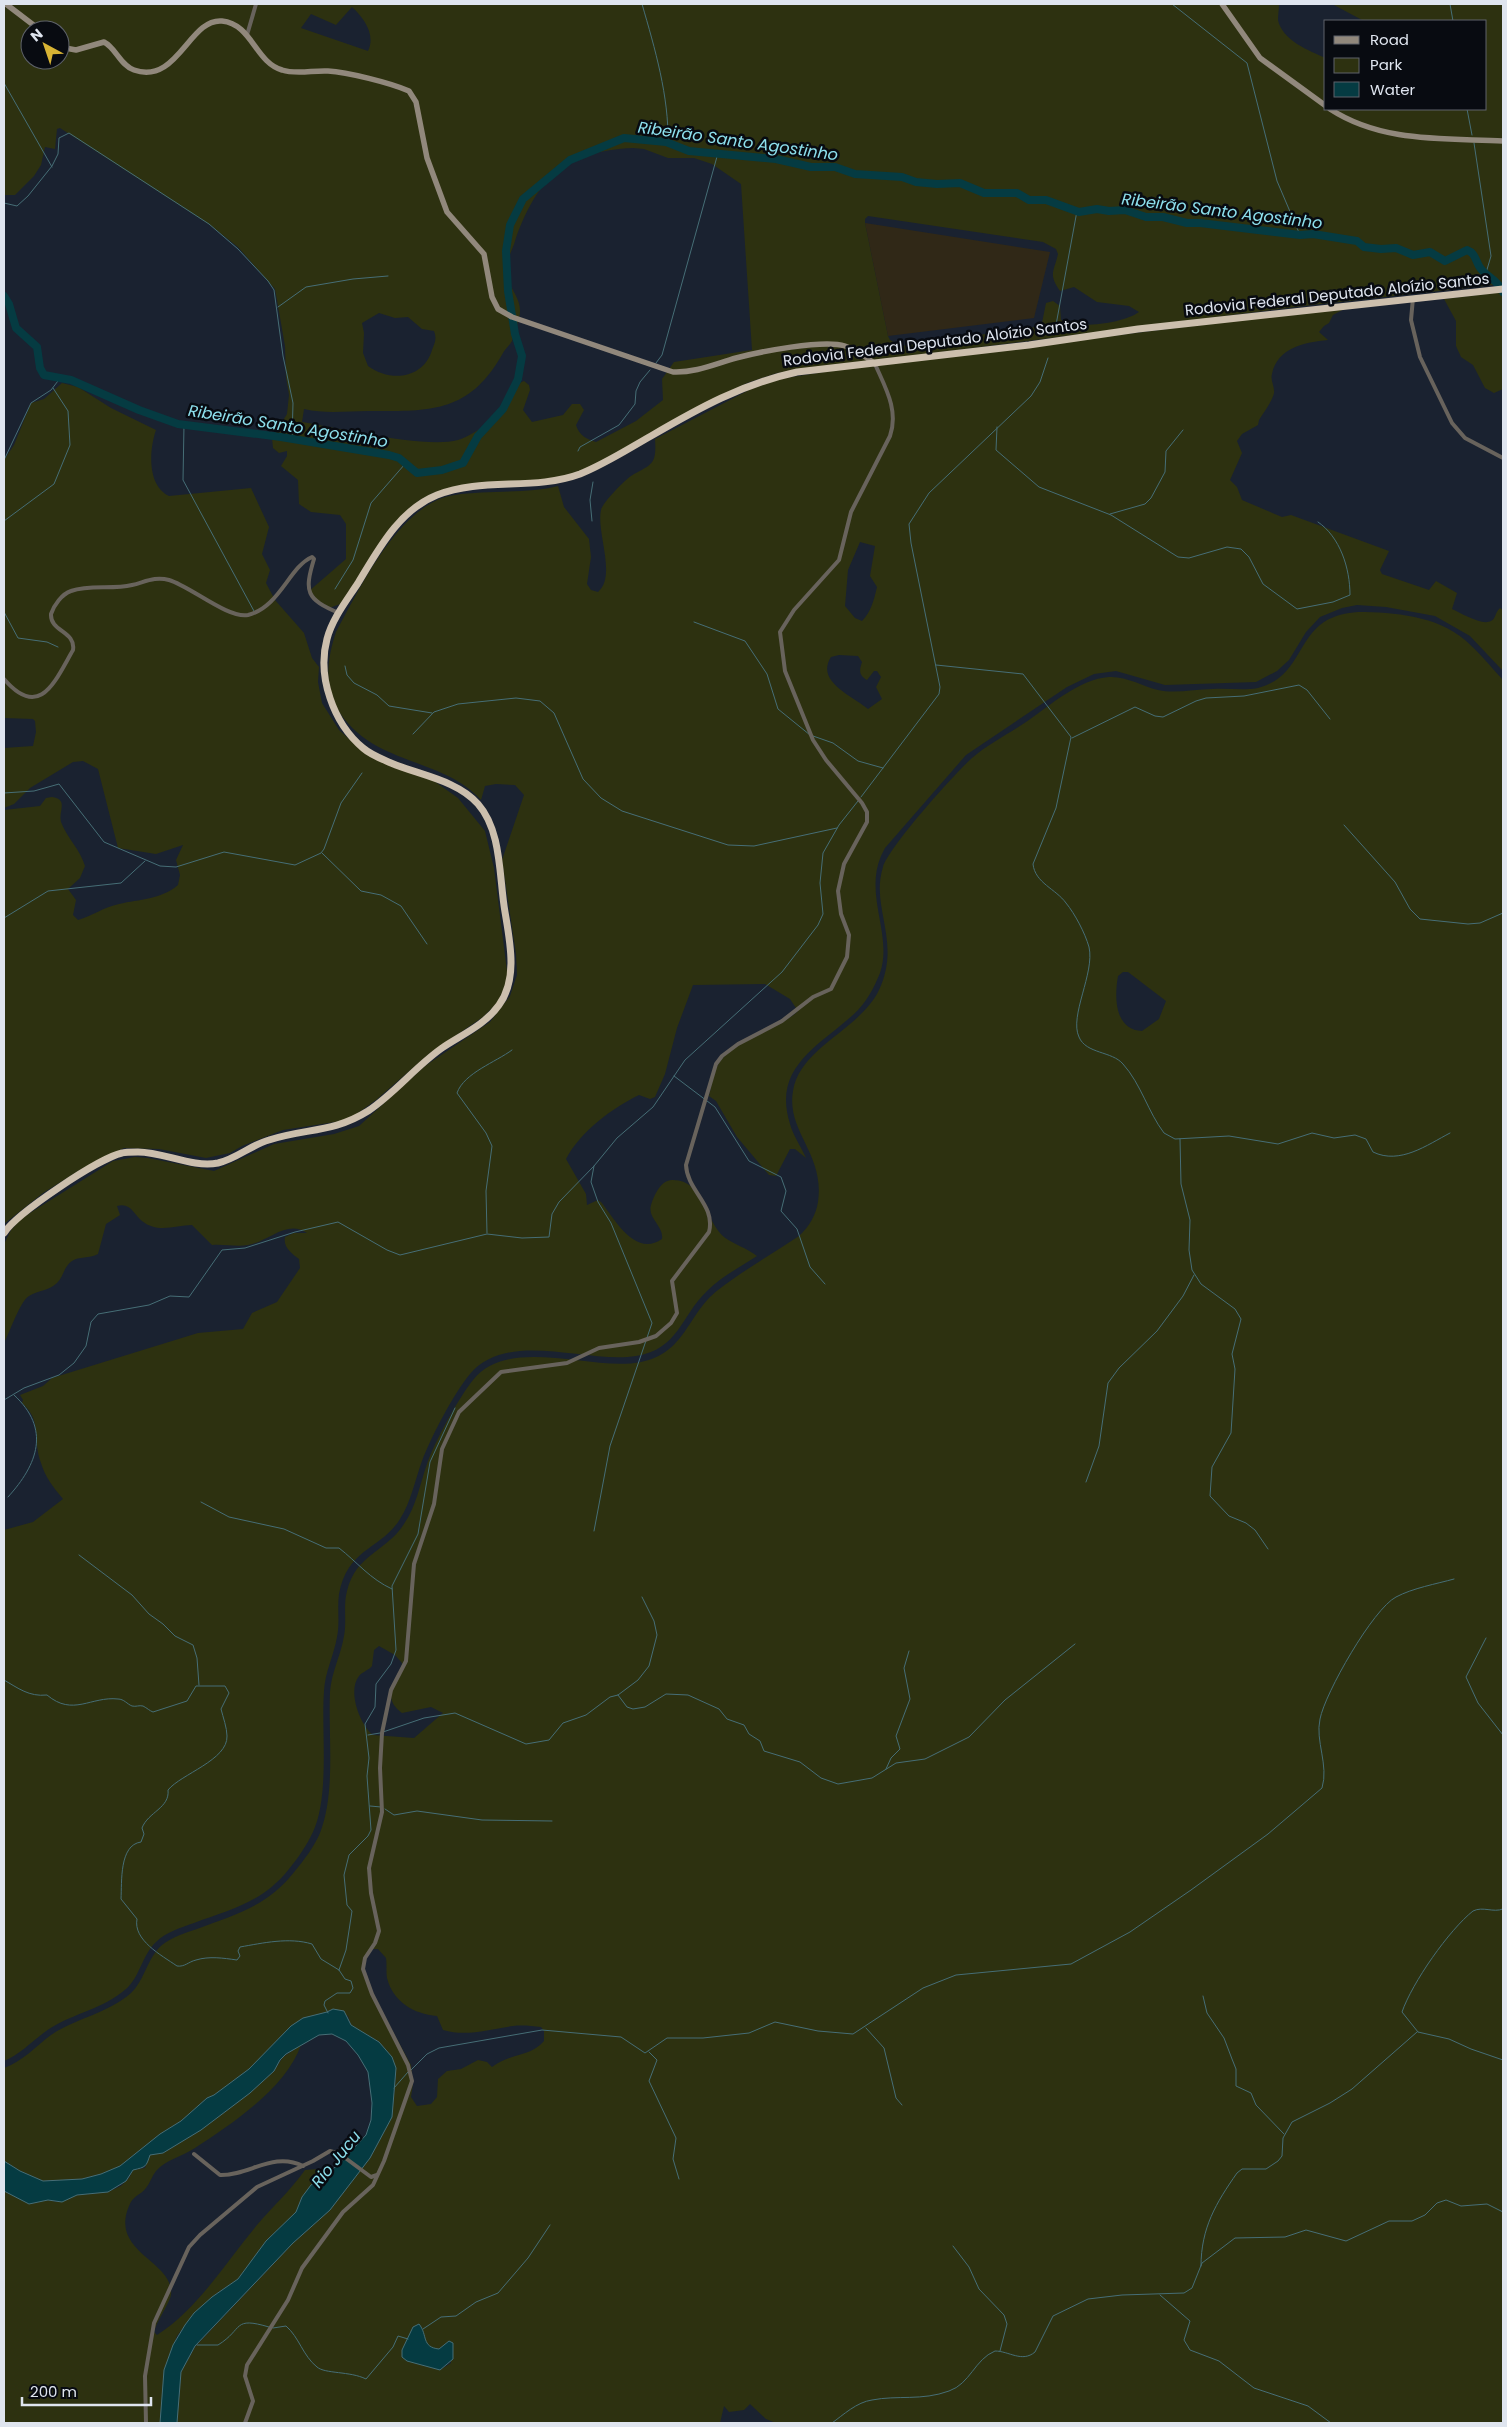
<svg xmlns="http://www.w3.org/2000/svg" width="1507" height="2427" viewBox="0 0 1507 2427" font-family="Poppins,sans-serif">
<style>
.industrial{fill:#302817}
.green{fill:#2d3110;fill-rule:evenodd}
.water{fill:#053b42;stroke:#466e76}
.lines{fill:none;stroke-linecap:round;stroke-linejoin:round}
.stream{stroke:#466e76;stroke-width:1}
.river{stroke:#053b42;stroke-width:8}
.street{stroke:#68635c;stroke-width:4}
.secondary{stroke:#91887c;stroke-width:5.5}
.highway{stroke:#ccbfad;stroke-width:7}
.labels{text-anchor:middle;dominant-baseline:central;stroke-width:5;stroke-linejoin:round;paint-order:stroke}
.street-label{font-size:15px;fill:#dfe5ef;stroke:#080b11}
.water-label{font-size:16px;font-style:italic;fill:#8de0ed;stroke:#080b11}
</style>
<rect width="100%" height="100%" fill="#1a2230"/>
<polygon class="industrial" points="865,223 1050,252 1034,318 888,336"/>
<g class="green">
<path d="M4,4H1279C1279,9 1278,15 1278,20C1282,40 1309,51 1326,58V109H1486V21H1364L1332,4H1503V284L1312,305L777,373L747,383L708,402L588,469L554,480L457,487L433,493L420,500L411,507L343,603L332,607H323L309,591L346,559V524L340,515L311,512L299,504L298,480L281,466L287,456V451L279,453L273,448L272,438L287,414L289,395L286,377L285,346L275,289L238,247L210,225L60,128L57,129L55,149L45,147L41,165L34,176L15,195H4ZM352,7C364,18 376,35 368,51L301,28L311,14L336,25ZM30,30H60V60H30ZM633,148L644,149L668,158H694L712,164L741,184L752,350L674,362L662,379L663,400L636,421L596,442C586,439 579,435 576,425L584,410L580,404H572L563,415L532,422L523,410L530,390L529,385L524,381C505,389 506,414 489,424C479,429 468,437 458,440C425,449 339,428 302,422L304,409C326,414 346,411 368,411C430,411 469,414 503,353C505,349 510,345 512,341C515,332 519,321 520,312C521,298 508,286 506,273C504,265 513,249 515,241C537,178 566,151 633,148ZM868,216L1043,242L1056,249L1058,254C1054,272 1048,274 1060,291L1074,287L1097,302L1129,306L1139,312C1124,323 1077,330 1061,320L1060,306L1053,301L1046,303L1042,323L1035,327L901,346L890,340L888,336L865,223V219ZM379,313L395,318L408,317L422,329L434,331C437,339 435,342 432,350C424,378 391,383 368,366L363,353L364,333L362,323Z"/>
<polygon points="1503,292 1503,389 1494,393 1485,388 1473,365 1461,357 1456,346 1456,321 1444,299"/>
<path d="M1348,307L1333,315L1329,323L1324,326L1319,332L1328,340C1305,342 1277,348 1272,374C1270,380 1275,387 1274,393C1272,402 1264,412 1259,420L1258,425L1242,434L1237,441L1242,453L1230,480L1237,487L1242,500L1282,517L1291,515L1389,551L1380,570L1382,574L1429,590L1436,581L1457,593L1452,609C1461,613 1482,626 1491,621C1496,619 1495,612 1500,608L1503,610V671L1470,636L1435,616L1386,607L1357,605L1342,608L1320,617L1306,632L1289,660L1277,671L1256,682L1165,685L1116,671L1094,674L1067,687L966,755L885,848L881,856C864,896 893,935 880,973C874,988 866,1003 854,1014C819,1046 772,1067 790,1124C793,1135 801,1147 806,1158L795,1149H790L776,1176L769,1175L737,1137L716,1101L709,1096C712,1085 713,1073 719,1063C735,1038 777,1031 798,1011L790,999L765,984L693,985L677,1028L665,1074L655,1097L650,1099L639,1095C612,1108 580,1132 566,1159L586,1194L587,1205L598,1200L601,1202C614,1218 635,1258 662,1239C664,1226 647,1218 651,1205C654,1195 661,1180 672,1180C704,1179 705,1221 724,1237C733,1244 747,1248 757,1256C740,1267 721,1277 707,1291C680,1317 679,1349 636,1356C586,1364 508,1329 470,1374C454,1393 431,1437 422,1461C415,1480 411,1502 400,1519C381,1550 348,1547 339,1594C337,1608 340,1623 337,1637C334,1655 325,1672 324,1691C321,1732 330,1795 313,1832C307,1845 298,1858 289,1869C263,1902 232,1909 194,1923C180,1928 166,1932 156,1942C142,1955 140,1977 126,1989C103,2009 74,2013 49,2029C34,2039 20,2055 4,2061V1530L33,1522L63,1499C54,1488 45,1477 41,1463C32,1439 43,1421 22,1403L23,1400L20,1395L43,1386L52,1378L198,1333L243,1329L252,1313L277,1302L300,1268L299,1259C291,1253 283,1247 285,1237L294,1233H307C287,1219 268,1242 248,1245C237,1247 224,1244 212,1245L192,1225C176,1225 158,1234 142,1221C134,1215 131,1202 117,1206L120,1215L106,1224L98,1254C89,1259 79,1256 72,1261C64,1266 64,1276 57,1283C49,1291 39,1290 29,1296C20,1301 10,1332 4,1343V1244L11,1230L22,1218L113,1161L135,1157L148,1158L214,1171L274,1144L334,1134L359,1126L425,1066L490,1022L510,996L517,975L516,954L502,860L524,795L515,785L496,784L485,786L481,800C442,757 376,766 340,713C323,688 327,659 336,632C360,588 400,502 455,495C486,490 530,494 558,486L564,507L589,539L591,557L587,584L591,590L598,592C617,576 596,532 601,510C603,502 624,481 631,476C651,464 657,466 655,439L751,389L779,379L850,368ZM860,542L875,546L870,576L877,587C874,600 871,612 862,621L855,618L845,606L848,570ZM839,655L858,656L862,662C859,671 859,675 867,680L874,671H877L881,677L876,687L882,699L868,709C853,696 815,682 831,657Z"/>
<path d="M62,383L78,387L111,408L156,430C149,450 147,486 169,496L251,488L269,527L262,554L270,570L266,583L275,600L304,633L312,658L319,667L318,682L322,703L339,730L366,754L434,781L458,798L485,831L494,868L508,979L499,1001L483,1017L430,1053L376,1100L348,1120L283,1130L242,1146L230,1153L206,1158L159,1149L124,1148L83,1168L43,1193L4,1224V810L40,806L46,798L52,797C69,799 58,812 61,822C67,838 80,849 85,866L80,878L68,889L76,900L73,915L78,920C92,916 104,907 119,904C140,899 160,900 178,885L180,875L176,860L183,845L156,854L118,848L98,769L83,761L73,762L30,788L14,804L4,808V748L33,746L36,732L35,721L33,719L4,718V460L14,445L31,403L44,399Z"/>
<path d="M1358,612C1394,612 1437,616 1465,640C1479,652 1491,667 1503,680V2423H776L766,2419L750,2404L744,2410L729,2412L724,2406L720,2423H177L181,2372L195,2347L293,2243L330,2210L370,2158L392,2117L396,2073L392,2057L379,2042L351,2025L348,2016L333,2009L327,2012L303,2018L291,2026L249,2069L214,2095L207,2098L181,2121L160,2134L120,2166L101,2174L82,2179L43,2181L20,2171L4,2161V2068C22,2062 36,2046 51,2035C76,2018 107,2014 131,1993C145,1980 147,1958 162,1945C172,1937 185,1933 197,1929C237,1914 268,1906 295,1871C304,1860 314,1847 320,1833C336,1792 328,1736 330,1692C331,1673 341,1655 344,1636C347,1621 343,1606 347,1591C356,1554 386,1552 404,1524C416,1507 420,1484 427,1464C435,1441 458,1399 473,1380C509,1335 592,1372 641,1362C686,1353 687,1314 718,1290C744,1270 772,1254 799,1236C809,1227 816,1215 818,1202C825,1154 786,1132 793,1091C800,1047 860,1030 879,990C902,941 870,908 883,867C889,847 954,774 972,758C988,744 1008,734 1026,722C1051,705 1079,679 1109,677C1126,676 1142,686 1158,690C1175,694 1195,689 1213,689C1228,688 1243,691 1258,688C1299,677 1296,641 1324,622C1335,615 1346,613 1358,612ZM1123,972H1128L1166,1001L1159,1019L1142,1031C1115,1030 1114,998 1118,976ZM379,1646L395,1655L402,1663C401,1685 378,1694 402,1713L431,1707L443,1713L414,1738L373,1735C360,1725 347,1691 359,1676C362,1672 369,1670 372,1666L374,1650ZM373,1949H378L386,1958C387,1964 386,1972 387,1978C393,2002 414,2014 437,2016L443,2030C467,2037 490,2029 513,2026C522,2025 532,2026 541,2027L544,2031V2041C531,2057 510,2053 492,2067L487,2062L478,2060L461,2069L447,2071L438,2079L437,2097L431,2104L417,2106L411,2097L413,2084L411,2065L366,1982L363,1958ZM424,2336L426,2344L431,2348L439,2349L449,2341L451,2363L440,2370L414,2362Z"/>
<path d="M301,2045C286,2088 232,2124 195,2148C183,2156 165,2160 156,2171C152,2176 150,2183 146,2188C140,2196 134,2194 129,2206C109,2253 175,2261 171,2295C170,2302 157,2321 154,2332L157,2335C198,2309 226,2262 257,2225C273,2206 291,2190 305,2170L317,2169L325,2175L311,2185L302,2197L296,2212L266,2241L238,2279L217,2293L194,2313L177,2336L164,2370L160,2423H4V2191L29,2204L48,2200L57,2202L77,2195L108,2192L121,2186L129,2178L133,2170L145,2168L149,2155L163,2153L201,2130L250,2093L274,2071L283,2057Z"/>
</g>
<g class="water">
<path d="M333,2009L344,2011L351,2025L379,2042L392,2057L396,2068L392,2117L370,2158L330,2210L293,2243L195,2346L181,2372L177,2423H160L164,2370L173,2345L185,2325L194,2313L212,2297L238,2279L266,2241L296,2212L302,2197L311,2185L338,2165L366,2135L371,2120L372,2103L368,2072L358,2055L346,2041L332,2034L319,2035L286,2054L280,2060L274,2071L250,2093L201,2130L163,2153L150,2155C146,2167 146,2167 133,2170L126,2181L108,2192L77,2195L62,2202L48,2200L29,2204L4,2191V2161L20,2171L43,2181L82,2179L101,2174L120,2166L160,2134L181,2121L207,2098L214,2095L249,2069L291,2026L303,2018L327,2012Z"/>
<path d="M419,2324C428,2335 421,2347 439,2349L449,2341L453,2343V2359L440,2370L407,2361L402,2357V2350L413,2327Z"/>
</g>
<g class="lines">
<g class="stream">
<path d="M642,4C655,49 669,96 668,143"/>
<polyline points="1172,4 1247,63 1277,181 1300,235"/>
<polyline points="1450,4 1453,21"/>
<polyline points="4,83 52,167"/>
<polyline points="1467,109 1472,135"/>
<polyline points="1474,143 1491,256 1486,273"/>
<polyline points="4,203 17,206 28,196 52,166 58,154 59,138 69,133 209,224 238,249 268,281 274,290 283,356 293,403 292,439"/>
<polyline points="278,307 306,287 353,279 388,276"/>
<polyline points="1056,325 1077,211"/>
<polyline points="656,363 662,355 718,153"/>
<polyline points="184,425 183,480 254,611"/>
<path d="M997,427L996,450L1039,487L1111,515L1178,557L1189,558L1227,547L1241,549L1249,557L1263,584L1297,609L1333,602L1350,595C1350,568 1340,537 1318,522"/>
<polyline points="578,451 580,447 619,425 635,404 636,391 640,382 650,370"/>
<polyline points="4,460 31,403 51,390 61,377"/>
<polyline points="1110,514 1145,504 1151,498 1165,472 1166,451 1183,430"/>
<polyline points="4,521 54,484 70,445 68,411 53,388"/>
<polyline points="592,521 590,500 593,482"/>
<polyline points="335,589 353,560 371,503 405,464"/>
<polyline points="4,612 18,638 47,642 58,647"/>
<polyline points="694,622 745,641 767,674 778,709 810,735"/>
<path d="M936,665L1023,674L1071,737L1056,808L1033,864C1035,883 1056,889 1066,903C1075,914 1085,933 1089,947C1095,973 1069,1016 1079,1037C1086,1054 1112,1051 1123,1064C1141,1084 1148,1112 1164,1133L1175,1139L1229,1136L1278,1144L1312,1133L1334,1138L1355,1135L1366,1139L1373,1152C1400,1165 1427,1145 1450,1133"/>
<polyline points="345,666 347,675 354,683 377,695 389,706 432,713"/>
<polyline points="413,734 434,712 458,704 516,698 540,701 554,713 583,779 601,798 622,811 728,845 754,846 837,828"/>
<polyline points="813,736 833,743 858,761 883,768"/>
<polyline points="1072,738 1135,707 1155,716 1163,717 1196,701 1206,698 1244,696 1299,685 1307,690 1330,719"/>
<polyline points="4,793 34,791 59,784 104,842 160,866 176,867 224,852 295,865 321,853 324,849 341,803 362,773"/>
<polyline points="861,797 939,694 940,687 911,543 909,524 929,493 1031,396 1040,382 1048,358"/>
<polyline points="1344,825 1395,882 1410,909 1420,919 1468,924 1480,923 1503,913"/>
<polyline points="322,853 361,891 381,895 401,906 427,944"/>
<polyline points="4,918 48,891 121,883 145,861"/>
<polyline points="674,1076 715,1107 749,1161 781,1177 786,1191 781,1211 797,1229 810,1267 825,1284"/>
<polyline points="1180,1139 1181,1184 1190,1220 1189,1250 1192,1270 1201,1284 1235,1309 1241,1319 1232,1354 1235,1369 1231,1433 1212,1467 1210,1496 1229,1516 1246,1523 1255,1530 1268,1549"/>
<polyline points="594,1166 591,1182 598,1202 611,1223 652,1323 610,1446 594,1531"/>
<path d="M487,1233L486,1191L492,1146L486,1133L457,1093C464,1073 496,1062 512,1050"/>
<polyline points="4,1400 24,1388 59,1375 74,1363 86,1346 91,1322 98,1314 149,1305 170,1296 189,1297 222,1250 245,1248 295,1232 338,1222 387,1250 400,1255 487,1234 522,1238 549,1237 552,1214 559,1202 594,1166 617,1138 653,1107 685,1060 782,972 818,925 823,914 820,883 823,853 839,825 858,801"/>
<polyline points="1086,1482 1099,1446 1108,1383 1119,1368 1157,1331 1183,1296 1194,1275"/>
<path d="M8,1497C38,1464 51,1429 14,1395"/>
<path d="M201,1502L229,1517L284,1529L326,1548H339C357,1562 370,1579 392,1589"/>
<polyline points="79,1555 132,1595 149,1614 163,1624 175,1636 193,1645 197,1658 199,1685"/>
<polyline points="1486,1638 1466,1677 1478,1703 1503,1735"/>
<path d="M4,1680C18,1688 29,1697 47,1695C73,1717 91,1696 118,1699C124,1699 127,1704 132,1706C136,1707 139,1705 143,1706C147,1708 150,1711 153,1712L187,1701L196,1686H225L229,1693L221,1709C223,1717 227,1728 227,1736C228,1760 181,1774 168,1790C170,1808 148,1812 142,1828L144,1834L141,1842C119,1845 122,1882 121,1899L137,1919C133,1940 161,1955 177,1966C185,1967 188,1962 196,1960C209,1956 223,1958 237,1960L240,1956L238,1951L240,1947C263,1943 289,1937 312,1944L321,1959L339,1970L345,1979L351,1981L353,1988L350,1993H337L325,2001L324,2005L328,2013"/>
<polyline points="618,1695 627,1707 633,1709 645,1707 666,1694 688,1695 719,1709 727,1719 744,1725 749,1734 760,1741 764,1751 800,1762 821,1778 838,1784 872,1778 896,1763 925,1759 969,1737 1005,1700 1075,1644"/>
<polyline points="383,1732 424,1718 455,1713 526,1744 549,1740 563,1723 586,1715 610,1697 618,1695 638,1680 649,1666 657,1635 654,1621 642,1597"/>
<polyline points="368,1735 380,1733"/>
<polyline points="886,1769 891,1758 900,1749 896,1736 910,1699 904,1668 909,1651"/>
<polyline points="370,1806 381,1807"/>
<polyline points="385,1809 394,1815 417,1811 482,1820 552,1821"/>
<polyline points="339,1970 346,1950 352,1911 347,1905 344,1875 349,1855 368,1836 371,1830 367,1776 369,1758 365,1724 375,1707 376,1684 391,1664 396,1650 392,1586 418,1534 430,1462 455,1408"/>
<polyline points="1203,1996 1207,2013 1224,2038 1232,2059 1236,2069 1236,2086 1251,2093 1256,2105 1284,2134"/>
<polyline points="866,2028 884,2048 896,2098 902,2105"/>
<path d="M1418,2032L1402,2012C1412,1983 1449,1930 1473,1911C1483,1906 1493,1913 1503,1909"/>
<polyline points="1418,2032 1449,2039 1471,2049 1503,2060"/>
<polyline points="649,2052 657,2060 649,2081 676,2138 673,2159 679,2179"/>
<path d="M411,2070L427,2054L439,2048L542,2030L621,2037L645,2053L667,2038H703L749,2033L775,2022L818,2031L853,2034L923,1988L956,1975L1071,1964L1130,1932L1191,1890L1268,1834L1322,1788C1329,1765 1315,1741 1320,1719C1325,1693 1373,1609 1396,1597C1413,1588 1436,1584 1454,1579"/>
<polyline points="394,2088 408,2072"/>
<polyline points="953,2246 969,2267 979,2289 1004,2315 1007,2324 1000,2351"/>
<path d="M1201,2266C1201,2228 1216,2203 1237,2173L1242,2169H1266L1278,2161L1282,2156L1283,2138L1292,2122L1330,2103L1352,2089L1417,2032"/>
<polyline points="1160,2295 1190,2321 1184,2340 1190,2350 1219,2361 1254,2388 1308,2406 1331,2423"/>
<path d="M273,2328L286,2326C299,2337 303,2356 317,2367C325,2374 350,2371 366,2379L393,2347L398,2336L408,2339"/>
<polyline points="423,2329 441,2317 456,2316 476,2302 498,2293 528,2258 550,2225"/>
<path d="M197,2345H218C244,2329 232,2316 269,2327"/>
<path d="M832,2423C843,2415 857,2402 872,2400C897,2395 922,2401 949,2391C970,2384 975,2359 995,2351C1009,2351 1022,2363 1035,2352L1053,2316L1088,2299L1122,2295L1184,2293L1192,2288L1202,2263L1235,2238L1285,2237L1306,2230L1346,2241L1389,2221H1412L1425,2215L1437,2203L1446,2200L1461,2206L1487,2204L1503,2212"/>
</g>
<path class="river" d="M4,296L9,304L16,328L37,347L40,368L44,375L71,380L139,410L178,424L281,437L389,455L399,458L417,473L442,470L463,463L478,436L503,409L518,379L522,356L515,334L508,291L506,251L510,225L523,199L570,160L624,138L666,142L689,151L776,159L811,167H835L855,174L902,177L916,182L937,184L960,183L984,193H1017L1029,200H1046L1079,212L1097,209L1109,211L1125,210L1146,217H1163L1187,223H1200L1300,235L1313,234L1357,241L1364,247L1381,249L1396,248L1413,255L1430,252L1445,261L1467,250C1475,253 1475,259 1479,266C1485,277 1497,278 1503,292"/>
<g class="street">
<polyline points="247,35 256,4"/>
<polyline points="1413,298 1411,320 1420,357 1452,423 1465,438 1503,458"/>
<path d="M4,679C40,721 55,681 73,650C76,631 50,632 51,614C54,605 62,594 71,591C90,584 112,590 132,585C145,582 155,576 169,580C190,586 228,619 248,615C280,607 289,567 312,557L314,559C304,592 306,599 339,613"/>
<path d="M194,2154L220,2175C249,2176 273,2151 303,2166"/>
<polyline points="146,2423 145,2376 154,2323 189,2247 200,2235 257,2187 313,2161 330,2151 340,2154 371,2177 377,2175"/>
<path d="M245,2423L253,2401L245,2376L247,2365L288,2300L302,2268L343,2212L373,2185L384,2161L412,2081L408,2065L372,1994L363,1969L365,1958L375,1943L379,1931L371,1893L369,1868L382,1812L380,1768L382,1733L391,1690L406,1661L414,1564L434,1504L442,1449L459,1412L501,1372L567,1363L599,1348L639,1342L656,1336L671,1323L677,1313L672,1281L709,1232C716,1205 687,1191 686,1165L716,1064L722,1056L738,1044L782,1021L813,997L831,989L847,957L849,935L841,914L838,891L844,864L867,822V812L862,803L826,760L813,740L785,671L780,632L794,610L839,560L851,512L890,436C899,410 885,387 875,364"/>
</g>
<g class="secondary">
<polyline points="6,4 40,30"/>
<polyline points="1222,4 1260,58 1326,106"/>
<path d="M60,47L76,50L104,42C116,48 120,65 134,70C178,85 189,18 222,21C252,24 255,62 282,70C297,75 313,70 328,71C347,72 391,83 409,91L416,102L427,158L447,212L484,254L492,297L498,309L512,317L673,372C695,373 715,364 736,358C759,352 823,339 845,346C857,350 866,357 875,364"/>
<path d="M1330,109C1382,143 1444,138 1503,141"/>
</g>
<path class="highway" d="M4,1233C17,1213 99,1158 122,1153C125,1152 135,1152 138,1152C164,1152 192,1168 218,1163C236,1159 251,1145 269,1140C306,1128 333,1133 368,1111C395,1093 415,1067 442,1048C461,1035 485,1025 499,1005C518,979 510,942 505,912C499,878 502,831 478,804C457,780 419,775 391,763C382,759 371,755 363,748C333,723 317,676 327,639C332,619 347,600 358,583C378,550 399,510 437,495C482,477 534,491 580,474C605,464 628,449 651,436C699,408 742,384 797,372L1029,345L1138,329L1503,289"/>
</g>
<g class="labels">
<g class="street-label">
<text transform="translate(1337 294) rotate(-6)">Rodovia Federal Deputado Aloízio Santos</text>
<text transform="translate(935 342) rotate(-7)">Rodovia Federal Deputado Aloízio Santos</text>
</g>
<g class="water-label">
<text transform="translate(738 141) rotate(8)">Ribeirão Santo Agostinho</text>
<text transform="translate(1222 211) rotate(7)">Ribeirão Santo Agostinho</text>
<text transform="translate(288 426) rotate(9)">Ribeirão Santo Agostinho</text>
<text transform="translate(336 2159) rotate(-51)">Rio Jucu</text>
</g>
</g>
<rect width="1507" height="2427" fill="none" stroke="#dfe5ef" stroke-width="10"/>
<rect x="1324" y="20" width="162" height="90" fill="#080b11" stroke="#5e626a"/>
<rect x="1334" y="36" width="25" height="8" fill="#91887c" stroke="#5e626a"/>
<text x="1370" y="45" font-size="15" fill="#dfe5ef">Road</text>
<rect x="1334" y="58" width="25" height="15" fill="#2d3110" stroke="#5e626a"/>
<text x="1370" y="70" font-size="15" fill="#dfe5ef">Park</text>
<rect x="1334" y="82" width="25" height="15" fill="#053b42" stroke="#5e626a"/>
<text x="1370" y="95" font-size="15" fill="#dfe5ef">Water</text>
<g transform="translate(45 45) rotate(320)"><circle r="24" fill="#080b11" stroke="#5e626a"/>
<path d="M0-4L9 19L0 12L-9 19Z" fill="#d8b434"/>
<text y="-8" font-size="14" font-weight="bold" text-anchor="middle" fill="#dfe5ef">N</text>
</g>
<path d="M22 2397v8h129v-8" fill="none" stroke="#dfe5ef" stroke-width="2.5"/>
<text x="30" y="2397" font-size="15" fill="#dfe5ef" stroke="#080b11" stroke-width="4" paint-order="stroke">200 m</text>
</svg>
